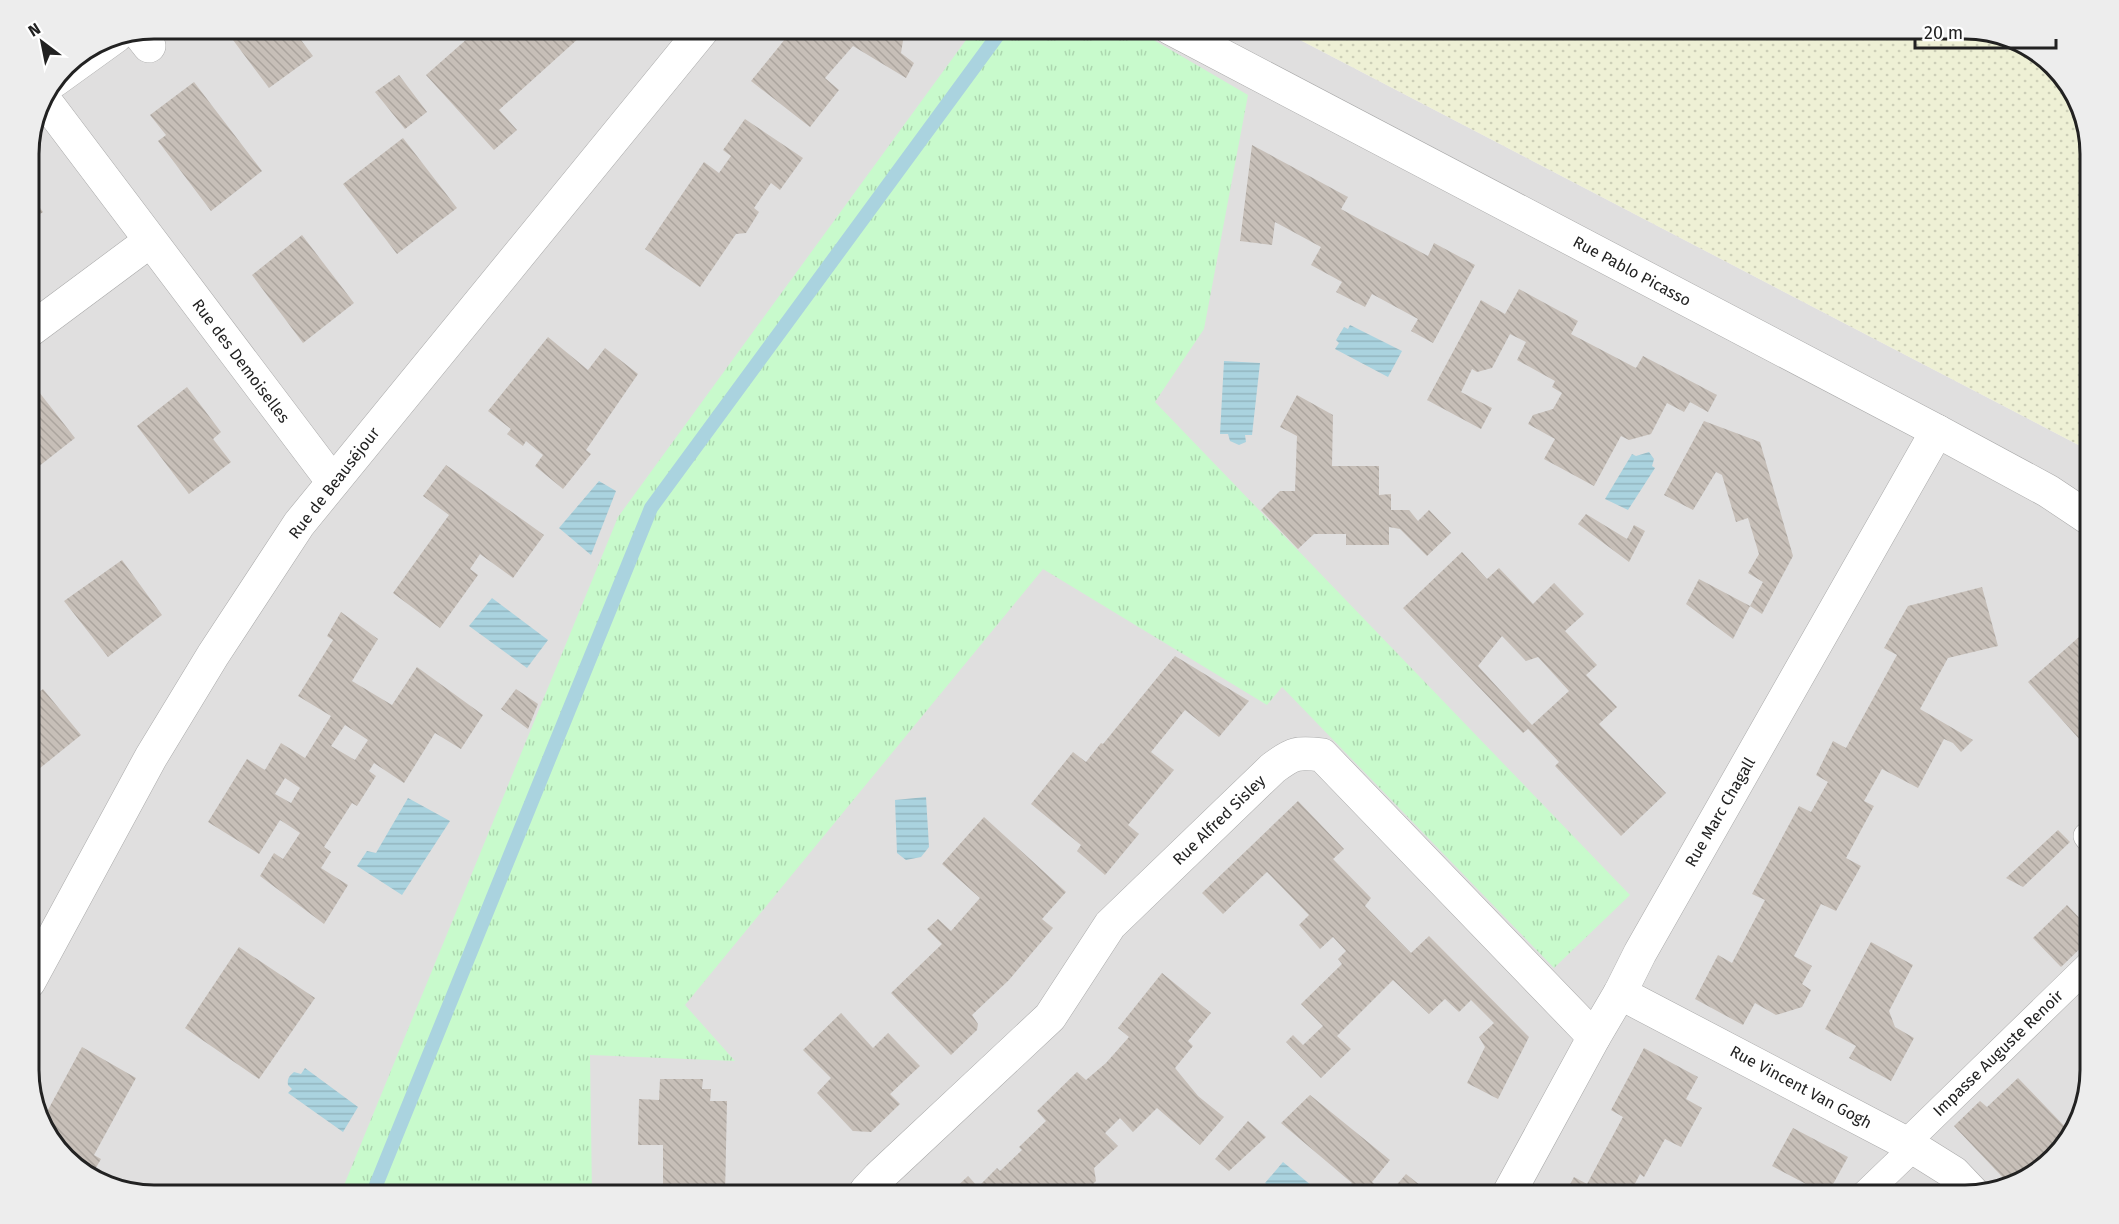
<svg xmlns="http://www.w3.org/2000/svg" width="2119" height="1224" viewBox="0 0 2119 1224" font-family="'Fira Sans',sans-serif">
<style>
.residential{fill:#e0dfdf}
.farmland{fill:url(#farmland-dots)}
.park{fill:url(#park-tufts)}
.water{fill:url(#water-rules)}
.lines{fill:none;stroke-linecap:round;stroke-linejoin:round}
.stream{stroke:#aad3df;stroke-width:14}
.building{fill:url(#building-back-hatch);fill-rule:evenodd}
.lane-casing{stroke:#a9a9a9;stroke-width:28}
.street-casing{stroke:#a9a9a9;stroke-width:34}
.lane{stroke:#fff;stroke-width:27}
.street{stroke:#fff;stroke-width:33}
.labels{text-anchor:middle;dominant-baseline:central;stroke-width:4.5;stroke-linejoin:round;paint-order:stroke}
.street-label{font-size:16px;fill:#222;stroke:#fff}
.rim{fill:none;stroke:#222;stroke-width:3}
</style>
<defs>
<pattern id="farmland-dots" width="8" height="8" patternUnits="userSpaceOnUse" patternTransform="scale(1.5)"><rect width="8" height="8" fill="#eef0d5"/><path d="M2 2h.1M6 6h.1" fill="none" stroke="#ccceb7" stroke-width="1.8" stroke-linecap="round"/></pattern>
<pattern id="park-tufts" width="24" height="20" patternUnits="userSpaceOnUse" patternTransform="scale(1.5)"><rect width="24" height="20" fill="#c8facc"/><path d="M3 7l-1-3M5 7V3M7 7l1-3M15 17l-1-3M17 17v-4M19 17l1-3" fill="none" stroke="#acd6af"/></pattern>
<pattern id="water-rules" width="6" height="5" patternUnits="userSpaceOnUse" patternTransform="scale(1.5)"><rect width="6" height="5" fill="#aad3df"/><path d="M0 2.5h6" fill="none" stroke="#92b5bf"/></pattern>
<pattern id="building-back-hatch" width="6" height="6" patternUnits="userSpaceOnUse" patternTransform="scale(1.5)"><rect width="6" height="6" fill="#c7bfb8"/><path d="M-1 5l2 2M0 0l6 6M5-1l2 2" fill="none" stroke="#aba49e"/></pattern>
</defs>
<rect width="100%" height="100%" fill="#f2efe9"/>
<polygon class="residential" points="154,28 1279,29 2090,451 2090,1071 2074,1133 2028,1179 1966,1195 154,1195 91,1179 45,1133 29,1078 29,146 38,105"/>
<polygon class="farmland" points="1965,28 2028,45 2074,91 2090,146 2090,451 1279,29"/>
<polygon class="park" points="974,29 1135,29 1248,95 1204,329 1155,402 1630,895 1554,968 1282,687 1267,705 1043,569 685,1005 735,1061 590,1055 592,1195 340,1195 618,517"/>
<g class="water">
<polygon points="1350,325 1402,351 1388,377 1335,349 1339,343 1336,340 1344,327 1348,329"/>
<polygon points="1224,361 1260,363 1252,435 1245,435 1246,442 1239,445 1230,441 1228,434 1220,434"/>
<polygon points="1649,452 1654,459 1652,466 1655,468 1628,510 1605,499 1632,454 1636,456"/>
<polygon points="599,481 616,491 591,555 559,528"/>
<polygon points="492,598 548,640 527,668 469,626"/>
<polygon points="926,797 929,847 921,857 906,860 897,853 895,800"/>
<polygon points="408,798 450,821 402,895 357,866 367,851 376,853"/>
<path d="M305,1068L358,1107L343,1132L288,1093L292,1089L288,1085C287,1079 289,1076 294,1072L301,1074Z"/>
<polygon points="1283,1162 1323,1195 1280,1195 1265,1183"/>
</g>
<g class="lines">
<polyline class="stream" points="372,1195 651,508 1003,28"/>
</g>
<g class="building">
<polygon points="232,28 292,28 313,56 269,88 227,32"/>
<polygon points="489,28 590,28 499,110 517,130 494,150 426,75 476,31 481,36"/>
<polygon points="794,28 905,28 901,53 914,63 906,78 853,46 825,78 839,90 810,127 751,81"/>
<polygon points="399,75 427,112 405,129 375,92"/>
<polygon points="194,82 262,171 211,211 158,141 166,135 150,115"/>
<polygon points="745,119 803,158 780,190 771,183 754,208 759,212 746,233 736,234 700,287 645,249 704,162 719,173 731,156 723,150"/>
<polygon points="403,138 457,208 397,254 343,184"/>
<polygon points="1252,145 1348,197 1341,209 1372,226 1428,256 1434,243 1475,265 1433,343 1411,331 1418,319 1372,294 1365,307 1336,292 1342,282 1311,265 1321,247 1275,222 1272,245 1240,241"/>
<polygon points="29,193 43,212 29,222"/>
<polygon points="302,235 354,303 303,343 252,275"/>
<polygon points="1519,289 1578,321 1571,334 1636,368 1643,356 1717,395 1708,412 1690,402 1684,412 1667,403 1651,434 1629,440 1621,436 1594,486 1544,459 1555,439 1528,424 1533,415 1553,409 1562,393 1552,387 1555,381 1517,360 1526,342 1510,334 1492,368 1477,372 1472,369 1461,392 1492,408 1481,429 1427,400 1481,300 1505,314"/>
<polygon points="548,337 588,370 605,348 638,374 586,450 591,454 563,489 535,466 543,455 526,441 523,446 507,434 511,429 488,411"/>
<polygon points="187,387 221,432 213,439 231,462 189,494 137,426"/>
<polygon points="39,392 75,438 29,474 29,400"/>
<polygon points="1297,395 1333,415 1332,466 1379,466 1379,495 1391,494 1391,510 1409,510 1418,521 1429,510 1451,533 1427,556 1400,529 1389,527 1389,545 1346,545 1346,534 1314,534 1298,549 1261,510 1280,491 1295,491 1297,436 1280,427"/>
<polygon points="1704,421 1760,442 1793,556 1762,614 1750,606 1763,582 1748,573 1759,554 1748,518 1736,522 1722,475 1716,472 1693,510 1664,495"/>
<polygon points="446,465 544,535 513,578 480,554 470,569 478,575 440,628 393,593 449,515 423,496"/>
<polygon points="1586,514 1627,539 1634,525 1645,531 1629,562 1578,524"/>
<path d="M1462,552L1487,579L1499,568L1533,604L1554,583L1584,614L1565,631L1597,665L1586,675L1617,707L1599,724L1666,793L1621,836L1555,766L1559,762L1528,729L1523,733L1403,608ZM1502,636L1526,661L1538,657L1569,691L1532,725L1478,666Z"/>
<polygon points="122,560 162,615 108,657 64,601"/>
<polygon points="1699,579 1750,606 1733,639 1686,604"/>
<polygon points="1982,587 1998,646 1948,658 1920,709 1973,740 1961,752 1953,743 1944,739 1918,788 1882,769 1864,801 1874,806 1846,858 1861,866 1836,911 1821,904 1794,956 1812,966 1802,984 1811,990 1802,1007 1776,1015 1755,1003 1743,1025 1695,999 1718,955 1732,963 1765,900 1752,894 1799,806 1811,812 1828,782 1816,775 1833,741 1846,748 1897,655 1884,648 1908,606"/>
<path d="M341,612L378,639L352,681L392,705L417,667L483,715L461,749L435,733L404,783L374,763L369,771L376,776L357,806L352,803L324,847L331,852L321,868L348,885L324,924L260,876L274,853L283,859L300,833L280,820L259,854L208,822L247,759L265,770L281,743L305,758L331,716L298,696L333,640L327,636ZM345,725L368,740L355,760L331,746ZM285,778L300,788L291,803L275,794Z"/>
<polygon points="2079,637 2090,650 2090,751 2028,682"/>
<polygon points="1175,656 1249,701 1219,737 1185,710 1151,752 1174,770 1128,825 1139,834 1105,875 1077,851 1081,845 1031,804 1073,752 1086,762 1101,743 1103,744"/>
<polygon points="43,689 81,735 29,777 29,700"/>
<polygon points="516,689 538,704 528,729 501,709"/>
<polygon points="1298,801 1344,849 1333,859 1371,898 1365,906 1411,953 1429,936 1529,1037 1498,1099 1467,1083 1485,1047 1479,1037 1494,1023 1471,1000 1459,1012 1445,999 1429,1014 1393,980 1337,1036 1351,1049 1321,1078 1286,1042 1293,1035 1303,1045 1323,1026 1301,1004 1342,964 1338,959 1346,951 1333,937 1320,949 1299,925 1309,915 1267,872 1223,914 1202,893"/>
<polygon points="984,817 1066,892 1042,919 1053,928 1009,980 972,1015 978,1024 977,1030 951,1055 891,993 942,944 927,929 938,919 951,931 980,898 942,864"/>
<polygon points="2058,830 2070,842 2023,887 2006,878"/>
<polygon points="2067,905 2090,929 2090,939 2061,967 2033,938"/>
<polygon points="1871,942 1913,965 1889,1011 1895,1027 1914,1038 1891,1081 1849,1058 1856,1046 1825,1029"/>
<polygon points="239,947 315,998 259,1079 185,1028"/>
<polygon points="1162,973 1211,1013 1188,1041 1193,1046 1175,1068 1198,1096 1224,1117 1200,1145 1157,1108 1133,1132 1120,1118 1105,1133 1118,1146 1094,1168 1096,1181 1082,1195 948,1195 968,1176 978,1187 997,1168 1000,1171 1022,1150 1019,1147 1046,1121 1037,1111 1077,1072 1086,1080 1106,1063 1129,1037 1118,1028"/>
<polygon points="841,1013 873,1048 888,1033 920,1066 890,1094 900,1104 871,1132 853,1131 817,1093 831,1078 803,1050"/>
<polygon points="82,1047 136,1078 94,1155 101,1159 90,1178 45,1133 42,1121"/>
<polygon points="1644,1048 1698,1077 1686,1099 1702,1108 1681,1147 1665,1139 1644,1177 1640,1174 1629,1195 1564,1195 1574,1177 1587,1184 1603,1154 1623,1117 1611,1110"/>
<polygon points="2018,1078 2072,1134 2028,1179 2009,1184 1954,1126 1980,1101 1987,1107"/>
<polygon points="660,1079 703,1079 702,1089 711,1089 710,1101 727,1101 725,1195 663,1195 663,1145 638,1145 639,1099 659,1100"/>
<polygon points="1310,1095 1390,1160 1372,1182 1388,1195 1406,1174 1426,1190 1421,1195 1342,1195 1352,1183 1281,1123"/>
<polygon points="1248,1121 1266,1137 1229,1171 1215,1159"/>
<polygon points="1793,1128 1848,1157 1827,1195 1772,1166"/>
</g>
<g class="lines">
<g class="lane-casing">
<g id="lane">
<polyline points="2087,836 2090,840"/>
<polyline points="1906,1143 2090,964"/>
<polyline points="1864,1195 1914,1147"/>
</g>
</g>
<g class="street-casing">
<g id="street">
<polyline points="1170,28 1937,431 2048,491 2090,519"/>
<polyline points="138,32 149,46"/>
<polyline points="55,80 116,36"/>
<polyline points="43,98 333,482"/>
<polyline points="29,331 150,241"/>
<polyline points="29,982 151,757 213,655 299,524 704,28"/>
<polyline points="1620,993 1906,1143 1954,1173 1973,1193"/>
<path d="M865,1195L866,1191L879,1177L1050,1017L1110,925L1273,768C1293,753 1297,752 1322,755L1594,1037"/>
<polyline points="1508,1195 1594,1037 1620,993 1640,953 1937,431"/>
</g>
</g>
<use href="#lane" class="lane"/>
<use href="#street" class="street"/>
</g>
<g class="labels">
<g class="street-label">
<text transform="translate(1632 271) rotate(28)">Rue Pablo Picasso</text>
<text transform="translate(241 361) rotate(53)">Rue des Demoiselles</text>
<text transform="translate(334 483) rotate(-52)">Rue de Beauséjour</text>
<text transform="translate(1720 812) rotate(-60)">Rue Marc Chagall</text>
<text transform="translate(1219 820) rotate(-44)">Rue Alfred Sisley</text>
<text transform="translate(1998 1053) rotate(-44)">Impasse Auguste Renoir</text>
<text transform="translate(1801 1087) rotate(28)">Rue Vincent Van Gogh</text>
</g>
</g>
<path d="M0 0H2119V1224H0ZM154 39H1965A115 115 0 0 1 2080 154V1070A115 115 0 0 1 1965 1185H154A115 115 0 0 1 39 1070V154A115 115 0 0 1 154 39Z" fill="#ededed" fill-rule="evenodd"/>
<path class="rim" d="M154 39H1965A115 115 0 0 1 2080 154V1070A115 115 0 0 1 1965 1185H154A115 115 0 0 1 39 1070V154A115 115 0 0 1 154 39Z"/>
<g transform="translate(42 42) rotate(328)" stroke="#ffffff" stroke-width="4.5" paint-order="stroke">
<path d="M0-4.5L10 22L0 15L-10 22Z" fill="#222222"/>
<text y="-9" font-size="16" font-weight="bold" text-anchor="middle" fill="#222222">N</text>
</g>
<path d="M1915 39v9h141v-9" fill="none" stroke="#222222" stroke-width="3"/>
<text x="1924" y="39" font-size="18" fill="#222222" stroke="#ffffff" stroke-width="4.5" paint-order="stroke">20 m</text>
</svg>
